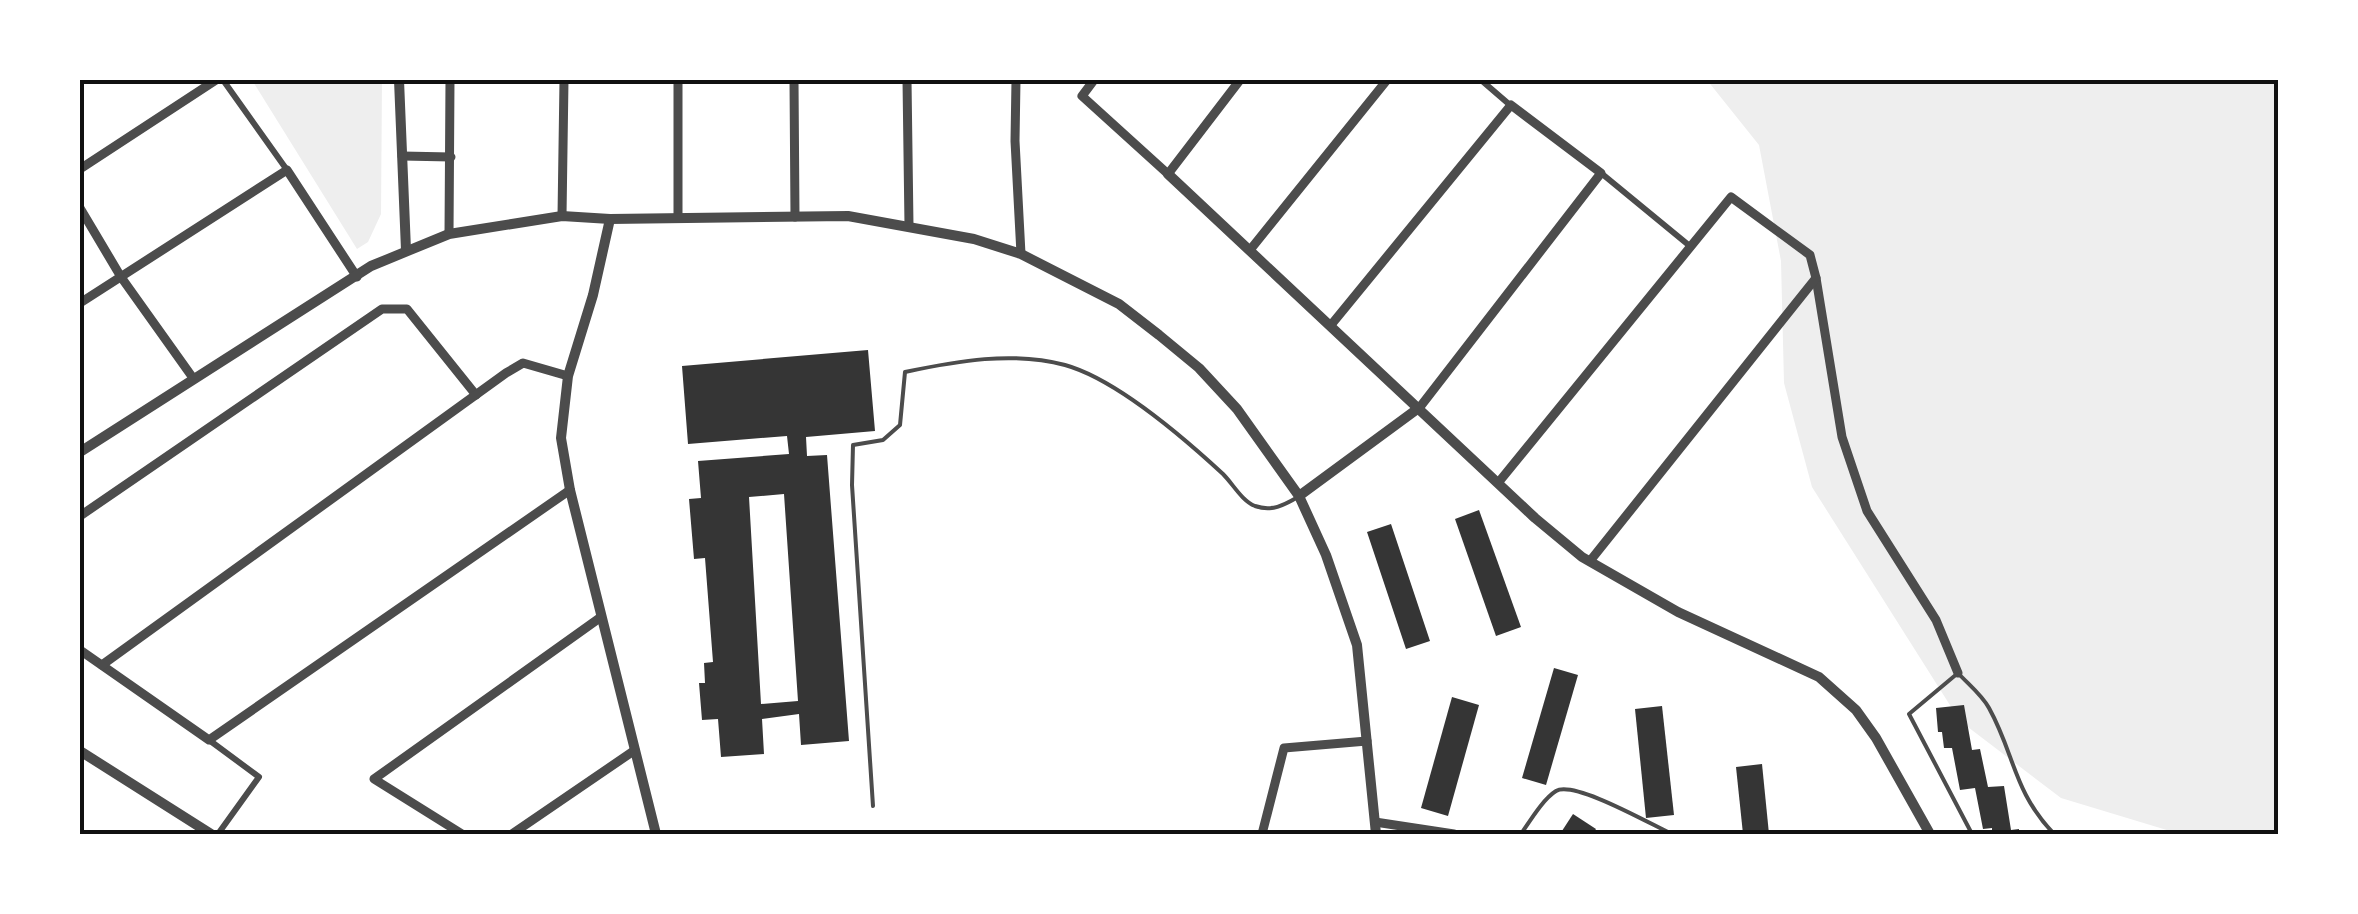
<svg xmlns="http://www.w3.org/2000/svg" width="2358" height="914" viewBox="0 0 2358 914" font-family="Figtree,sans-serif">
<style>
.green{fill:#eee}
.building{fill:#353535;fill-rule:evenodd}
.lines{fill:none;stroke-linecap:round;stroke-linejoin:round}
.service{stroke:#4c4c4c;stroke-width:4}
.pedestrian{stroke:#4c4c4c;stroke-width:6}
.minor{stroke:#4c4c4c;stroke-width:9}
.tertiary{stroke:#4c4c4c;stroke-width:10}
.neatline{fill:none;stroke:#111;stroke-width:4}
</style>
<rect width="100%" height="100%" fill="#fff"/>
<g class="green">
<polygon points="252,80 382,80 381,214 368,242 357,249"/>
<polygon points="1707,80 2278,80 2278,834 2180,834 2061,798 1960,721 1812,487 1784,383 1781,261 1759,145"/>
</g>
<g class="building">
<path d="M868,350L875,431L806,437L807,456L827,455L849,741L801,745L799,714L762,719L764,754L721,757L718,719L702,720L699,683H705L704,663L713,662L705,558L694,559L689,499L701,498L698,461L789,454L787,436L688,444L682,366ZM784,494L798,701L761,704L749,497Z"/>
<polygon points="1479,510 1521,627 1496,636 1455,519"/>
<polygon points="1391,524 1430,641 1406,649 1367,532"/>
<polygon points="1554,668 1578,675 1546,785 1522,778"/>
<polygon points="1452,697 1479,705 1448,816 1421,808"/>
<polygon points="1964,705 1972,750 1980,749 1988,787 2004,786 2011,830 2019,829 2019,834 1992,834 1992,828 1983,829 1975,788 1960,790 1952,748 1944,748 1942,732 1938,732 1936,708"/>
<polygon points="1662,706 1674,815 1646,818 1635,709"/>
<polygon points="1762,764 1769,834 1743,834 1736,767"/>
<polygon points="1573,814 1596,829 1593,834 1560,834"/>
</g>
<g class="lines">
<g class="service">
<path d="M873,806L852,485L853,445L883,440L900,425L905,372C957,361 1012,351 1065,365C1115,379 1184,438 1223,474C1233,484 1242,501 1255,506C1272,512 1284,505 1298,497"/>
<path d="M1521,834C1530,821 1543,799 1556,791C1574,780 1652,825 1672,834"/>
<path d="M1972,834L1909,714L1958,673C1968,684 1982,695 1989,708C2015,755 2013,791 2054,834"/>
</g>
<g class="pedestrian">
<polyline points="223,80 287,170"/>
<polyline points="1481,80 1510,105"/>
<polyline points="1601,173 1691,247"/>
<polyline points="209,740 259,777 218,834"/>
</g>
<g class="minor">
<polyline points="678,80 678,218"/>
<polyline points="794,80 795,217"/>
<polyline points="907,80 909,226"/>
<polyline points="1016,80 1015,141 1021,254"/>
<polyline points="1094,80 1082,96 1168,174 1240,80"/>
<polyline points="402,156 451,157"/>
<polyline points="80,169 216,80"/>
<polyline points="80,208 121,277 193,378"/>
<polyline points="562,216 564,80"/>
<polyline points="449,234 450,80"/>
<polyline points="1250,250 1387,80"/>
<polyline points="1816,278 1842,437 1867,511 1936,620 1958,673"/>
<polyline points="80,303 287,170 357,277"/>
<polyline points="1331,325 1511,105 1601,173 1420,407"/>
<polyline points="1498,483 1731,197 1810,255 1816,278 1590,561"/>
<polyline points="80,516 382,309 407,309 476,395"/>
<polyline points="80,650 209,740 570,490"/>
<polyline points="102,665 506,373 523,363 568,376"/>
<polyline points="1375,822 1454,834"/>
<polyline points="462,834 374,779 601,617"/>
<polyline points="512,834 635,750"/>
<polyline points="1262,834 1284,748 1367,741"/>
</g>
<g class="tertiary">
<polyline points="399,80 406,250"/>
<polyline points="1168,174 1535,518 1582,557 1678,612 1819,677 1856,710 1876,738 1930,834"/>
<polyline points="610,219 593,295 568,376 561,438 570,490 656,834"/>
<polyline points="80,452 371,266 449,234 562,216 610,219 848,216 974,239 1021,254 1119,304 1159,335 1199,368 1237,409 1299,496 1326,555 1357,645 1376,834"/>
<polyline points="1299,496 1420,407"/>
<polyline points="80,751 211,834"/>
</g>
</g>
<rect width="2358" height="914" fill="none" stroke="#ffffff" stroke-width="165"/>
<rect x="82" y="82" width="2194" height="750" class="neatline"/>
</svg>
